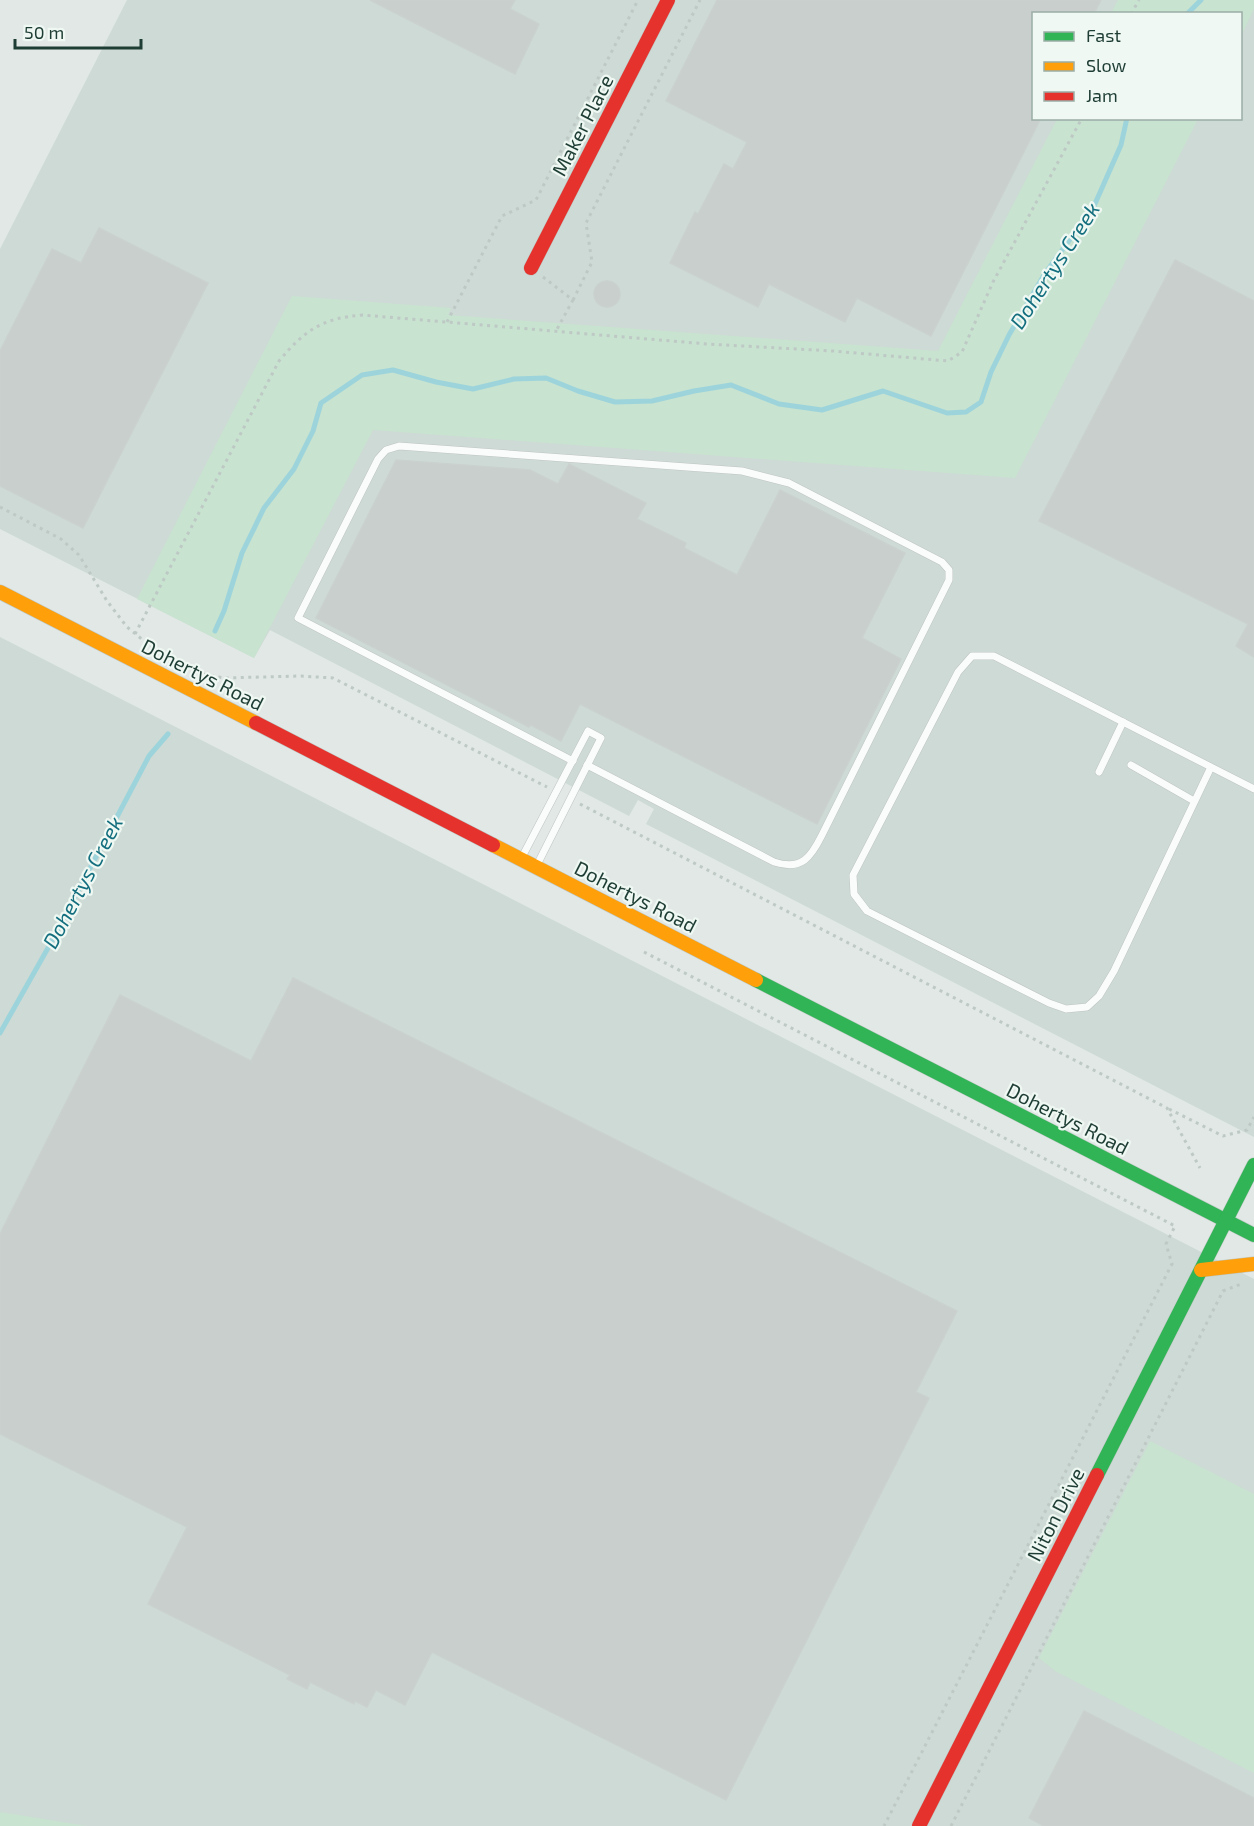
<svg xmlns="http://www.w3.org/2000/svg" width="1254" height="1826" viewBox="0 0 1254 1826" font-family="'Exo 2',sans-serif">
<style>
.built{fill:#cedad5;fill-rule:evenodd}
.green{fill:#c8e3d0}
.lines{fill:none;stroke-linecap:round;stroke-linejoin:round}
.stream{stroke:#9dd4db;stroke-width:5}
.building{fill:#c8cfcc;stroke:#cad1ce;stroke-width:1.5}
.lane-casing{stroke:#bec5c2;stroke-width:8}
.fast-casing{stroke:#bdc6c2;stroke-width:15}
.slow-casing{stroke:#bdc6c2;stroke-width:15}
.jam-casing{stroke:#bdc6c2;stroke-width:15}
.path{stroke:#bec9c5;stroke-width:3;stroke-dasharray:3 4.5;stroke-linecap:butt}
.lane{stroke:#fafcfb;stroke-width:7}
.fast{stroke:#30b455;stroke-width:14}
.slow{stroke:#ff9f0a;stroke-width:14}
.jam{stroke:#e5322d;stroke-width:14}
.labels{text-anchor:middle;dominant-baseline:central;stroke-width:4.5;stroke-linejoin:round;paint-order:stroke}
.street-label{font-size:20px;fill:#1e3d34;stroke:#eff8f3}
.water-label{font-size:21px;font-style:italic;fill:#136e7e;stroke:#eff8f3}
</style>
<rect width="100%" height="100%" fill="#e1e8e5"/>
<g class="built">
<path d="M127,0H1254V1137L646,824L654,809L638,800L629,816L270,630L254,658L0,529V249ZM1034,14H1240V118H1034Z"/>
<polygon points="0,637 1254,1279 1254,1826 0,1826"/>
</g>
<g class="green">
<polygon points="1118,0 1254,0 1254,9 1241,36 1240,14 1111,13"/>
<polygon points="1057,119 1198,119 1015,478 373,430 254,658 137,599 292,296 451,308 448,315 938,351"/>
<polygon points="1150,1441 1254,1494 1254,1773 1055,1671 1039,1658"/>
<polygon points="0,1812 87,1826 0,1826"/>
</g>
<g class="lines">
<g class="stream">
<polyline points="1187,14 1201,0"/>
<polyline points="215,631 224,611 242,553 264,508 294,469 313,431 321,403 362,375 393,370 436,382 473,389 514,379 546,378 578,391 615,402 652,401 694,391 731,385 779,404 822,410 883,391 947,413 966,412 981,402 991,372 1009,335 1044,275 1094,206 1121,145 1127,118"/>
<polyline points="0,1033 48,948 149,756 168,734"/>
</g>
</g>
<g class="building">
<polygon points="370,0 515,0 510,9 539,24 515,74"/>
<polygon points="717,0 1101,0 1094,14 1034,14 1034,118 1041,118 931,336 857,298 845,322 769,284 758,307 670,263 695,212 698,214 724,164 733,169 747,142 666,101"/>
<polygon points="99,228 208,283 83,528 0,486 0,351 52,249 81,263"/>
<polygon points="1175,260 1254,301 1254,657 1236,646 1248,624 1039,521"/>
<circle cx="607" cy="294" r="13"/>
<polygon points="396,460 530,470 558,484 569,464 646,503 637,519 686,543 684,548 737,575 780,490 905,553 862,638 901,659 817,824 580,704 561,741 531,725 529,727 316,618"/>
<polygon points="293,978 957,1311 916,1392 929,1398 726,1800 432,1652 405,1705 376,1690 367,1707 355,1701 354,1704 310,1682 307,1689 287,1679 290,1675 148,1604 187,1527 0,1434 0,1234 120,995 251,1061"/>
<polygon points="1084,1711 1254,1798 1254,1826 1044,1826 1029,1818"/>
</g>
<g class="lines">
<g class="lane-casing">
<g id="lane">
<path d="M573,761L298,618L378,459L386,450L399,446L742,471L789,483L942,562L949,570V580L822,835C811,857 802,871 774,862L587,765"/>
<polyline points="1131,765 1194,801"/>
<polyline points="1211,767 994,656 972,656 958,672 853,875 854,894 867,911 1049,1003 1066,1009 1087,1007 1099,996 1114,971 1211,767 1254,789"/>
<polyline points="1099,772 1123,722"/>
<polyline points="521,859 588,731 601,738 537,865"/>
</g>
</g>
<g class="fast-casing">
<g id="fast">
<polyline points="756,980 1254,1235"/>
<polyline points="1097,1475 1254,1165"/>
</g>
</g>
<g class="slow-casing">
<g id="slow">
<polyline points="0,592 256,723"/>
<polyline points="493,845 756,980"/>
<polyline points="1201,1270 1254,1264"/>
</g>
</g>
<g class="jam-casing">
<g id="jam">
<polyline points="531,268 668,0"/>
<polyline points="256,723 493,845"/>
<polyline points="919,1826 1097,1475"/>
</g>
</g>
<g class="path">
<polyline points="1131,14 1139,0"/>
<polyline points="543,277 573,300 556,331"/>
<polyline points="573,300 592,262 586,223 700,0"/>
<polyline points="447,322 502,216 536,200 638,0"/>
<polyline points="0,507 61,539 79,555 107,601 127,627 149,645 187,666 203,674 224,678 301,676 333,678 547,787"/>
<path d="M135,634L279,361C305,330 322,318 363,315L707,344L833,351L948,361L962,352L993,282L1082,118"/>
<polyline points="580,804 1167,1108 1200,1168"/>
<polyline points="644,952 1175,1226 1166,1244 1172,1264 884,1826"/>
<polyline points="1169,1109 1223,1136 1247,1130 1254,1117"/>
<polyline points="951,1826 1223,1291 1241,1284"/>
</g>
<use href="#lane" class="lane"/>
<use href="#fast" class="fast"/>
<use href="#slow" class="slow"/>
<use href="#jam" class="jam"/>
</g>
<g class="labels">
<g class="street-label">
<text transform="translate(582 125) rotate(-63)">Maker Place</text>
<text transform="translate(203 674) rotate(27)">Dohertys Road</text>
<text transform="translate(636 896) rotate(27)">Dohertys Road</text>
<text transform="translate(1068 1118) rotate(27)">Dohertys Road</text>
<text transform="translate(1055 1514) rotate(-63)">Niton Drive</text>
</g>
<g class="water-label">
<text transform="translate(1054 265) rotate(-57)">Dohertys Creek</text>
<text transform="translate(82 882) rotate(-62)">Dohertys Creek</text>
</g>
</g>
<rect x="1032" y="12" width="210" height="108" fill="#eff8f3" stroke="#9bada7" stroke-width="1.5"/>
<rect x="1044" y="32" width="30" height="9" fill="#30b455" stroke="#9bada7" stroke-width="1.5"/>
<text x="1086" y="42" font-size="18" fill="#1e3d34">Fast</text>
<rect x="1044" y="62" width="30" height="9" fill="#ff9f0a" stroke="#9bada7" stroke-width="1.5"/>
<text x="1086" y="72" font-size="18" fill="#1e3d34">Slow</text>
<rect x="1044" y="92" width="30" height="9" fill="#e5322d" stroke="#9bada7" stroke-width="1.5"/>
<text x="1086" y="102" font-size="18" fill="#1e3d34">Jam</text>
<path d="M15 39v9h126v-9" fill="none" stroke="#1e3d34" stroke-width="3"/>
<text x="24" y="39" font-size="18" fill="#1e3d34" stroke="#eff8f3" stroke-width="4.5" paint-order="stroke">50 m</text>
</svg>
